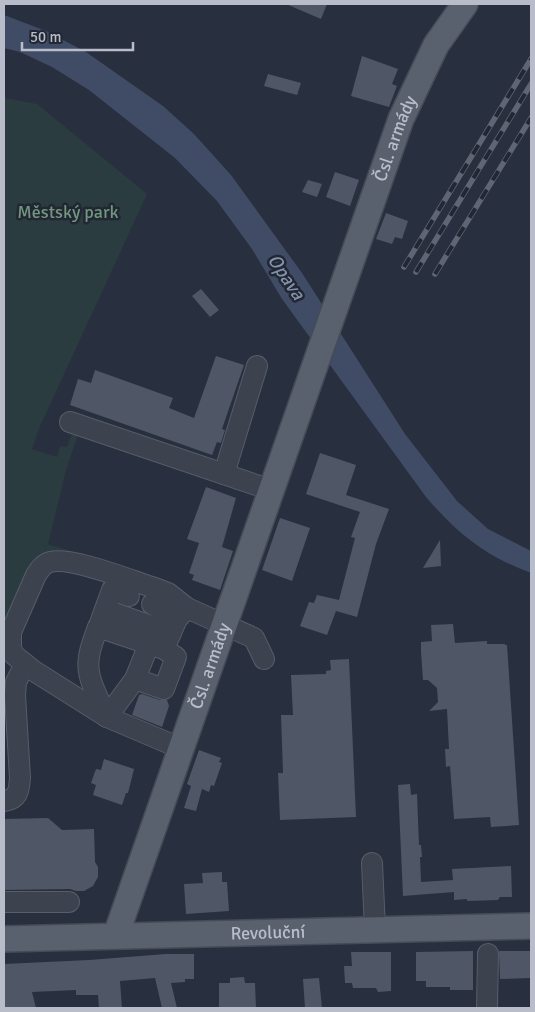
<svg xmlns="http://www.w3.org/2000/svg" width="535" height="1012" viewBox="0 0 535 1012" font-family="Signika,sans-serif">
<style>
.green{fill:#2b3c40}
.water{fill:#404c65}
.building{fill:#4f5767}
.lines{fill:none;stroke-linecap:round;stroke-linejoin:round}
.minor-casing{stroke:#575d69;stroke-width:22}
.major-casing{stroke:#454b57;stroke-width:28}
.minor{stroke:#3c424e;stroke-width:20}
.major{stroke:#5a616e;stroke-width:25}
.rail-casing{stroke:#5f6574;stroke-width:5.5}
.rail{stroke:#212733;stroke-width:4;stroke-dasharray:11;stroke-linecap:butt}
.labels{text-anchor:middle;dominant-baseline:central;stroke-width:5;stroke-linejoin:round;paint-order:stroke}
.street-label{font-size:18px;fill:#b8bdc9;stroke:#212733}
.park-label{font-size:18px;fill:#72977e;stroke:#212733}
.water-label{font-size:19px;font-style:italic;fill:#8491ac;stroke:#212733}
</style>
<rect width="100%" height="100%" fill="#282f3e"/>
<polygon class="green" points="4,98 37,104 147,194 40,426 32,449 57,457 60,446 67,447 74,428 79,431 66,470 48,544 147,575 147,580 49,553 4,627"/>
<path class="water" d="M4,15L46,31L86,52L163,106L194,134L231,175L302,273L405,434L457,501L488,529L531,551V573C485,556 458,534 426,497L282,299L252,249L217,201L175,158L89,90L52,67L20,52L4,48Z"/>
<g class="building">
<polygon points="286,4 327,4 321,19"/>
<polygon points="362,56 398,69 392,84 397,86 389,107 351,96"/>
<polygon points="268,74 301,83 297,95 264,86"/>
<polygon points="335,172 359,180 350,206 326,197"/>
<polygon points="308,180 322,184 317,197 302,192"/>
<polygon points="386,213 408,221 402,239 395,237 392,244 376,239"/>
<polygon points="201,289 219,310 210,317 192,296"/>
<polygon points="216,356 244,365 222,429 225,430 221,443 217,442 212,455 70,405 78,379 91,383 95,370 173,398 169,408 194,418"/>
<polygon points="320,453 356,465 346,495 389,509 376,544 357,617 336,611 327,635 300,626 309,602 319,604 314,603 317,595 339,600 355,538 351,537 360,512 306,494"/>
<polygon points="206,487 236,498 222,547 233,551 220,590 192,580 194,575 189,573 199,543 187,539"/>
<polygon points="280,518 310,528 292,581 262,570"/>
<polygon points="440,540 441,566 423,568"/>
<polygon points="453,624 455,643 487,641 487,644 505,644 505,645 507,645 519,825 491,827 490,817 454,819 450,766 446,767 445,749 449,749 447,709 429,711 438,702 437,688 428,680 423,680 421,652 421,642 432,641 431,625"/>
<polygon points="349,659 356,817 280,820 278,773 283,773 281,715 293,715 291,675 326,674 326,671 331,670 330,660"/>
<polygon points="142,694 160,700 167,700 169,706 162,727 132,715 139,695"/>
<polygon points="199,750 221,758 219,762 222,763 214,786 211,785 209,792 202,789 196,811 184,808 191,786 187,784"/>
<polygon points="104,759 134,769 128,793 126,793 122,805 93,795 96,785 91,783 96,769 101,770"/>
<polygon points="410,784 411,795 417,794 419,845 421,845 422,857 420,857 421,882 453,880 452,869 511,866 512,897 500,897 498,900 468,901 466,899 454,900 454,892 403,896 398,785"/>
<polygon points="48,818 62,830 94,829 95,862 98,867 98,877 93,886 84,891 76,891 70,889 4,890 4,819"/>
<polygon points="222,872 222,882 227,882 229,911 186,914 184,884 203,883 202,873"/>
<polygon points="473,951 473,990 450,990 450,987 426,987 426,981 416,981 416,952"/>
<polygon points="499,951 531,951 531,978 500,979"/>
<polygon points="351,952 391,952 391,991 378,992 376,988 353,988 352,983 345,983 344,966 352,966"/>
<polygon points="166,954 194,954 194,979 185,979 185,982 171,983 177,1008 162,1008 155,978 120,981 122,1008 99,1008 98,995 76,995 76,990 32,992 36,1008 4,1008 4,964 89,960"/>
<polygon points="244,977 245,983 255,983 256,1008 219,1008 219,983 230,983 230,978"/>
<polygon points="319,978 322,1008 305,1008 303,979"/>
</g>
<g class="lines">
<g class="minor-casing">
<g id="minor">
<polyline points="70,422 271,490"/>
<polyline points="224,474 257,366"/>
<polyline points="152,604 177,619"/>
<polyline points="105,610 171,633"/>
<polyline points="100,623 112,590 129,596"/>
<polyline points="149,644 135,679 107,717 180,748"/>
<polyline points="164,649 177,619 187,608 254,638 264,659"/>
<path d="M107,717L34,671L14,655L11,648V632L36,575C40,569 43,564 50,562C71,556 132,581 155,588L168,593L187,608"/>
<path d="M107,717C99,699 85,677 89,657C90,647 95,636 98,627L164,649L176,657L164,689L135,679"/>
<path d="M4,801C18,799 19,791 20,778L15,695L16,682L25,664"/>
<polyline points="372,863 375,929"/>
<polyline points="4,902 69,902"/>
<polyline points="487,1008 488,954"/>
</g>
</g>
<g class="major-casing">
<g id="major">
<path id="s1" d="M116,935L401,119L436,45L465,4"/>
<path id="s2" d="M4,939L531,926"/>
</g>
</g>
<use href="#minor" class="minor"/>
<use href="#major" class="major"/>
<g class="rail-casing">
<g id="rail">
<polyline points="404,267 531,59"/>
<polyline points="416,272 531,84"/>
<polyline points="435,274 531,118"/>
</g>
</g>
<use href="#rail" class="rail"/>
</g>
<g class="labels">
<g class="street-label">
<text stroke="none"><textPath href="#s1" startOffset="844">Čsl. armády</textPath></text>
<text stroke="none"><textPath href="#s1" startOffset="285">Čsl. armády</textPath></text>
<text stroke="none"><textPath href="#s2" startOffset="264">Revoluční</textPath></text>
</g>
<g class="park-label">
<text x="68" y="212">Městský park</text>
</g>
<g class="water-label">
<text transform="translate(286 277) rotate(56)">Opava</text>
</g>
</g>
<rect width="535" height="1012" fill="none" stroke="#b8bdc9" stroke-width="10"/>
<path d="M22 42v8h111v-8" fill="none" stroke="#b8bdc9" stroke-width="2.5"/>
<text x="30" y="42" font-size="15" fill="#b8bdc9" stroke="#212733" stroke-width="4" paint-order="stroke">50 m</text>
</svg>
